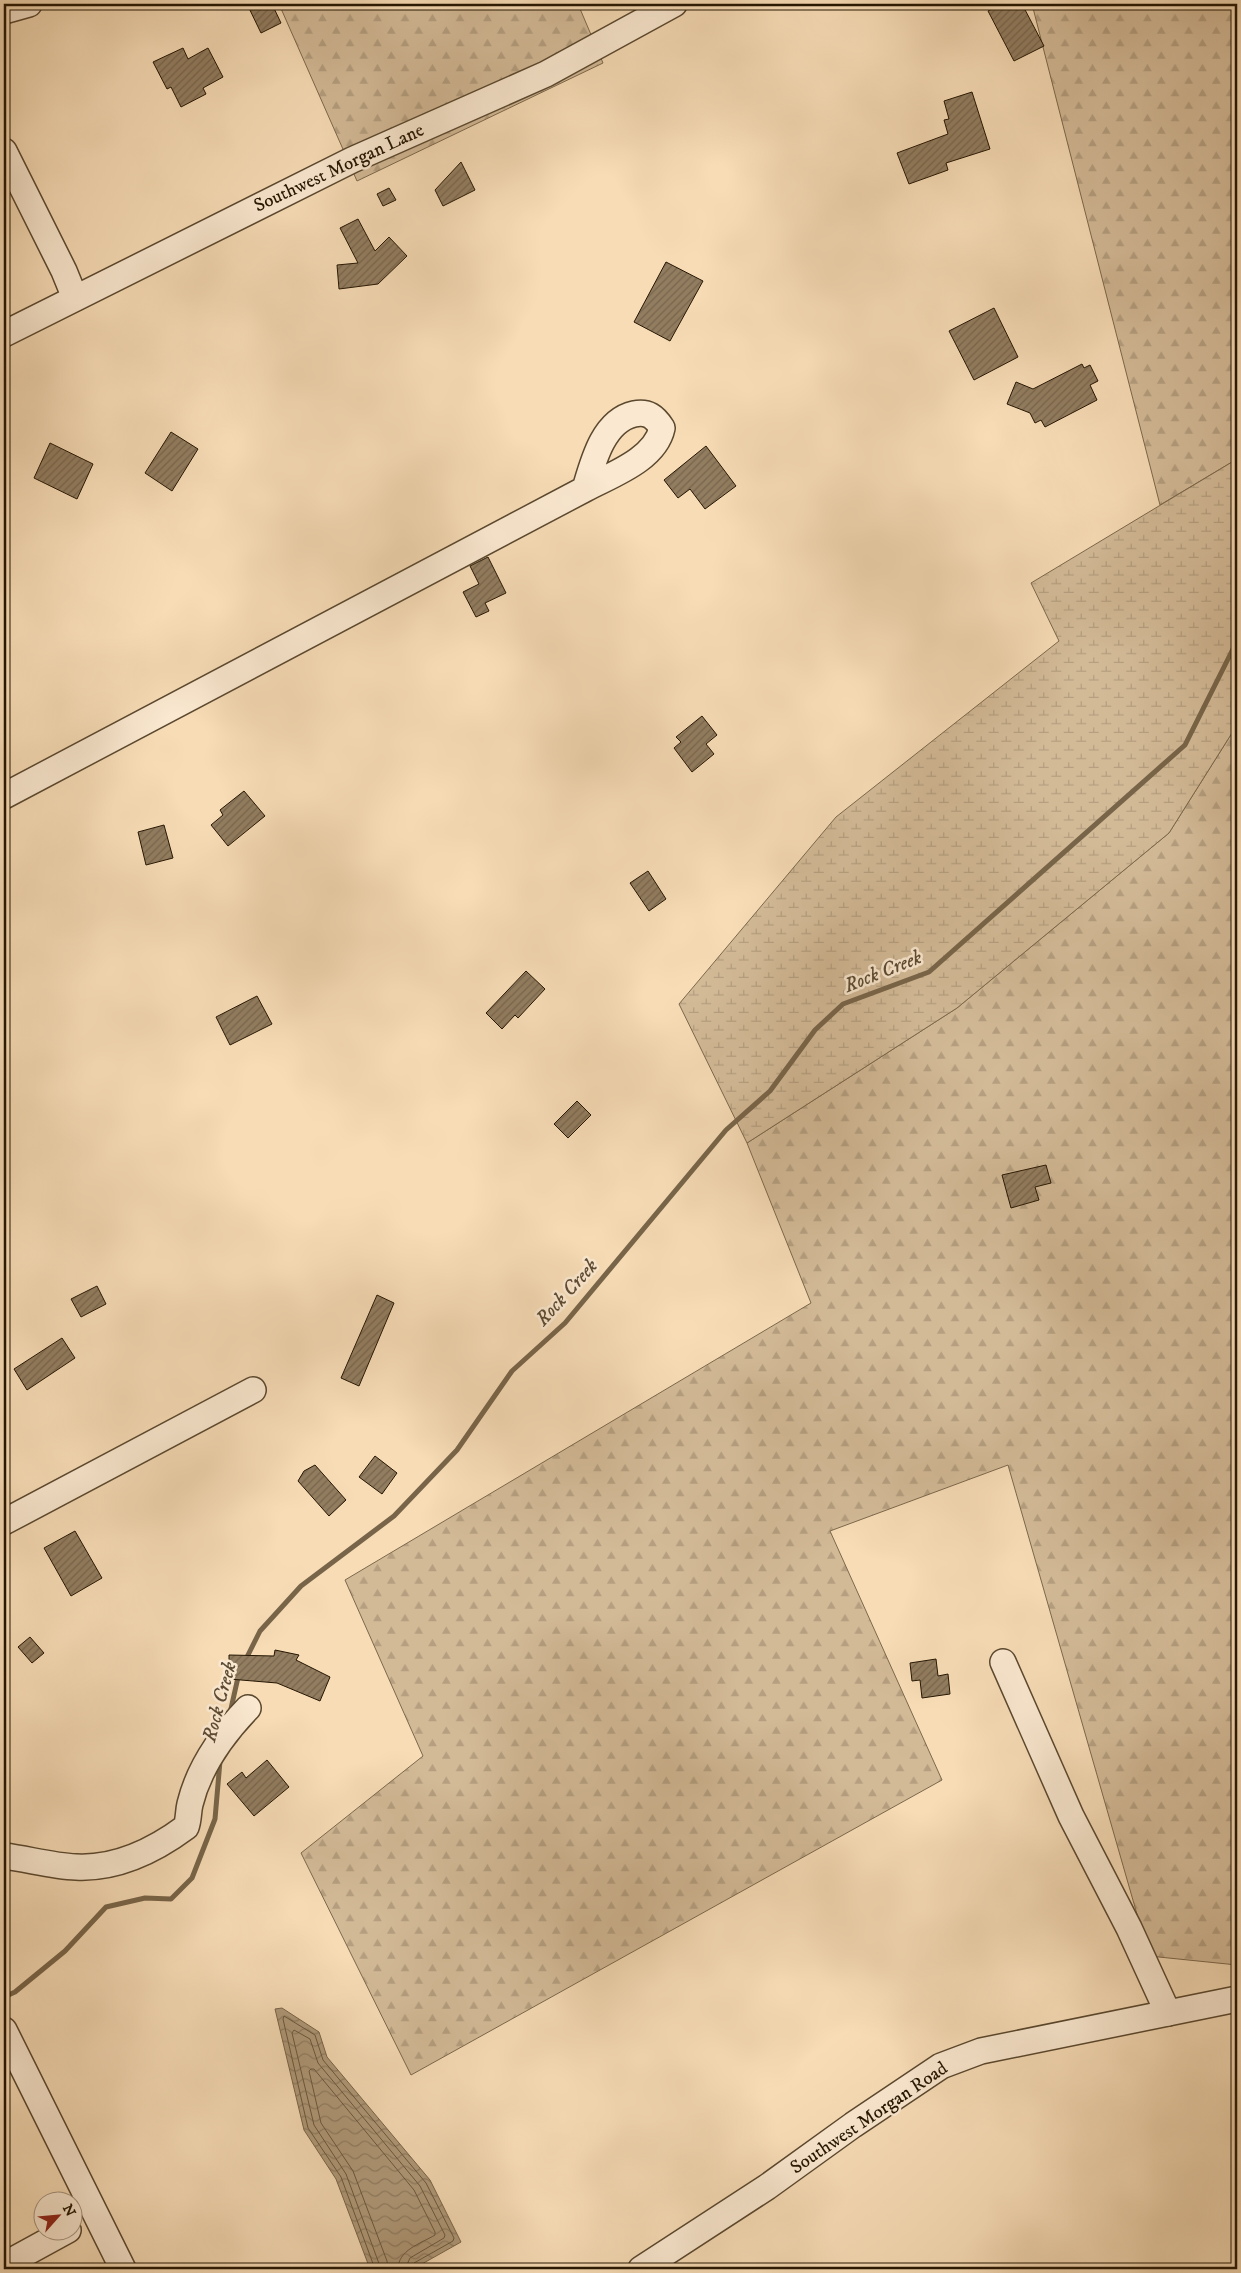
<svg xmlns="http://www.w3.org/2000/svg" width="1241" height="2273" viewBox="0 0 1241 2273" font-family="'IM FELL DW Pica',serif">
<style>
.forest{fill:url(#forest-firs);stroke:#7c684c}
.wetland{fill:url(#wetland-marsh);stroke:#7c684c}
.water{fill:url(#water-waves);stroke:#786549}
.lines{fill:none;stroke-linecap:round;stroke-linejoin:round}
.shore{stroke:#6a583e;stroke-width:1}
.stream{stroke:#786549;stroke-width:5}
.building{fill:url(#building-hatch);stroke:#251602}
.minor-casing{stroke:#5a482f;stroke-width:28}
.minor{stroke:#fae8d0;stroke-width:25}
.labels{text-anchor:middle;dominant-baseline:central;stroke-width:5;stroke-linejoin:round;paint-order:stroke}
.street-label{font-size:19px;fill:#251602;stroke:#fae8d0}
.water-label{font-size:20px;font-style:italic;fill:#5d4a32;stroke:#fae8d0}
</style>
<defs>
<pattern id="forest-firs" width="22" height="20" patternUnits="userSpaceOnUse" patternTransform="scale(1.25)"><rect width="22" height="20" fill="#d3ba97"/><path d="M5 1l3.5 6h-7zM16 11l3.5 6h-7z" fill="#b59f80"/></pattern>
<pattern id="wetland-marsh" width="20" height="14" patternUnits="userSpaceOnUse" patternTransform="scale(1.25)"><rect width="20" height="14" fill="#d3ba97"/><path d="M1 5h8M5 5V1M11 12h8M15 12V8" fill="none" stroke="#b59f80"/></pattern>
<pattern id="water-waves" width="16" height="10" patternUnits="userSpaceOnUse" patternTransform="scale(1.25)"><rect width="16" height="10" fill="#b09979"/><path d="M0 5q4-4 8 0t8 0" fill="none" stroke="#8f7c61"/></pattern>
<pattern id="building-hatch" width="6" height="6" patternUnits="userSpaceOnUse" patternTransform="scale(1.25)"><rect width="6" height="6" fill="#927d60"/><path d="M-1 1l2-2M0 6l6-6M5 7l2-2" fill="none" stroke="#77654d"/></pattern>
</defs>
<rect width="100%" height="100%" fill="#f7dcb6"/>
<filter id="stains"><feTurbulence type="fractalNoise" baseFrequency=".004" numOctaves="4"/><feColorMatrix values="0 0 0 0 .2 0 0 0 0 .09 0 0 0 0 .02 0 0 0 .5 -.17"/></filter>
<radialGradient id="worn" r=".72"><stop offset=".6" stop-color="#630" stop-opacity="0"/><stop offset="1" stop-color="#630" stop-opacity=".3"/></radialGradient>
<g class="forest">
<polygon points="279,4 578,4 603,63 357,181"/>
<polygon points="1032,4 1237,4 1237,459 1160,505"/>
<polygon points="1237,725 1237,1965 1149,1956 1008,1465 830,1531 942,1780 411,2075 301,1853 423,1756 345,1580 811,1303 747,1143 957,1008 1169,833"/>
</g>
<polygon class="wetland" points="1237,459 1237,725 1169,833 957,1008 747,1143 679,1004 836,817 1059,641 1031,583"/>
<polygon class="water" points="282,2008 319,2032 327,2057 430,2180 461,2242 413,2269 370,2269 336,2179 304,2130 275,2009"/>
<g class="lines">
<g class="shore">
<polyline points="375,2269 341,2177 308,2128 283,2019 284,2016 315,2035 323,2060 426,2183 454,2238 453,2241 414,2263 411,2269"/>
<polyline points="381,2269 346,2174 314,2125 292,2033 294,2030 310,2039 318,2063 420,2186 445,2235 444,2238 410,2258 405,2269"/>
<path d="M388,2269L387,2261L353,2171L321,2123L309,2071L311,2069H314L414,2190L435,2232V2235C420,2244 398,2250 398,2269"/>
</g>
<g class="stream">
<polyline points="245,1661 260,1631 301,1586 394,1516 457,1450 512,1371 565,1323 726,1130 770,1091 815,1030 843,1004 929,972 1185,745 1237,641"/>
<polyline points="230,1713 239,1673"/>
<polyline points="4,1997 15,1992 65,1951 106,1907 145,1898 171,1899 192,1878 215,1819 220,1761"/>
</g>
</g>
<g class="building">
<polygon points="247,4 272,4 281,23 261,33"/>
<polygon points="1002,4 1022,4 1044,46 1014,61 988,11"/>
<polygon points="183,48 188,59 208,48 223,77 203,88 206,94 181,107 171,87 167,89 153,62"/>
<polygon points="972,92 990,149 946,163 948,170 909,184 897,153 948,134 944,120 949,119 944,101"/>
<polygon points="461,162 475,190 443,206 435,190"/>
<polygon points="389,188 396,200 383,206 377,194"/>
<polygon points="358,219 375,251 389,237 407,256 378,284 339,289 337,265 358,263 340,228"/>
<polygon points="666,262 703,281 670,341 634,322"/>
<polygon points="994,308 1018,357 974,380 949,331"/>
<polygon points="1082,364 1084,368 1090,365 1098,381 1090,385 1097,400 1045,427 1041,420 1035,423 1030,413 1007,404 1016,382 1033,389"/>
<polygon points="171,432 198,449 172,491 145,473"/>
<polygon points="50,443 93,464 77,499 34,478"/>
<polygon points="706,446 736,486 705,509 690,489 678,498 664,480"/>
<polygon points="488,557 506,593 485,603 489,611 476,617 463,592 479,584 470,566"/>
<polygon points="702,716 717,735 706,744 714,754 692,772 674,748 681,742 676,737"/>
<polygon points="244,791 265,816 228,846 211,825 223,815 220,810"/>
<polygon points="164,825 173,858 146,865 138,832"/>
<polygon points="648,871 666,899 649,911 630,883"/>
<polygon points="526,971 545,989 518,1018 515,1015 502,1029 486,1013"/>
<polygon points="257,996 272,1024 230,1045 216,1017"/>
<polygon points="577,1101 591,1115 568,1138 554,1124"/>
<polygon points="1046,1165 1051,1183 1035,1187 1039,1200 1011,1208 1002,1175"/>
<polygon points="97,1286 106,1304 81,1317 71,1299"/>
<polygon points="377,1295 394,1303 359,1386 341,1378"/>
<polygon points="62,1338 75,1358 27,1390 14,1369"/>
<polygon points="375,1456 397,1473 382,1494 359,1477"/>
<polygon points="315,1465 346,1500 329,1516 298,1481 304,1471"/>
<polygon points="75,1531 102,1578 71,1596 44,1548"/>
<polygon points="30,1637 44,1653 32,1663 18,1647"/>
<polygon points="275,1650 299,1655 296,1660 330,1677 320,1701 277,1683 229,1679 229,1655 274,1656"/>
<polygon points="936,1659 938,1676 948,1674 950,1694 922,1698 920,1680 912,1681 910,1663"/>
<polygon points="267,1760 289,1787 254,1816 227,1784 242,1772 246,1778"/>
</g>
<g class="lines">
<g class="minor-casing">
<g id="minor">
<polyline points="4,11 29,4"/>
<polyline points="4,151 64,271 75,298"/>
<polyline points="4,334 352,160 546,74 674,4"/>
<path d="M4,796L585,489C611,475 655,460 662,428C655,417 648,411 634,414C603,421 593,462 585,489"/>
<polyline points="4,1522 253,1390"/>
<polyline points="1003,1662 1071,1816 1129,1928 1168,2013"/>
<path d="M4,1856C28,1859 52,1866 76,1867C116,1869 155,1850 186,1827C189,1819 188,1812 190,1804C199,1767 222,1735 248,1708"/>
<polyline points="4,2030 123,2269"/>
<polyline points="4,2265 68,2230"/>
<polyline points="641,2269 767,2187 853,2125 941,2066 981,2051 1237,1999"/>
</g>
</g>
<use href="#minor" class="minor"/>
</g>
<g class="labels">
<g class="street-label">
<text transform="translate(339 168) rotate(-25)">Southwest Morgan Lane</text>
<text transform="translate(869 2118) rotate(-34)">Southwest Morgan Road</text>
</g>
<g class="water-label">
<text transform="translate(883 972) rotate(-22)">Rock Creek</text>
<text transform="translate(567 1293) rotate(-48)">Rock Creek</text>
<text transform="translate(220 1702) rotate(-75)">Rock Creek</text>
</g>
</g>
<rect width="1241" height="2273" fill="none" stroke="#f7dcb6" stroke-width="20"/>
<rect x="5" y="5" width="1231" height="2263" fill="none" stroke="#251602" stroke-width="2.5"/>
<rect x="10" y="10" width="1221" height="2253" fill="none" stroke="#251602"/>
<g transform="translate(58 2216) rotate(63)"><circle r="24" fill="#fae8d0" stroke="#a5947e"/>
<path d="M0-4L9 19L0 12L-9 19Z" fill="#8f2418"/>
<text y="-8" font-size="14" font-weight="bold" text-anchor="middle" fill="#251602">N</text>
</g>
<rect width="100%" height="100%" filter="url(#stains)"/>
<rect width="100%" height="100%" fill="url(#worn)"/>
</svg>
